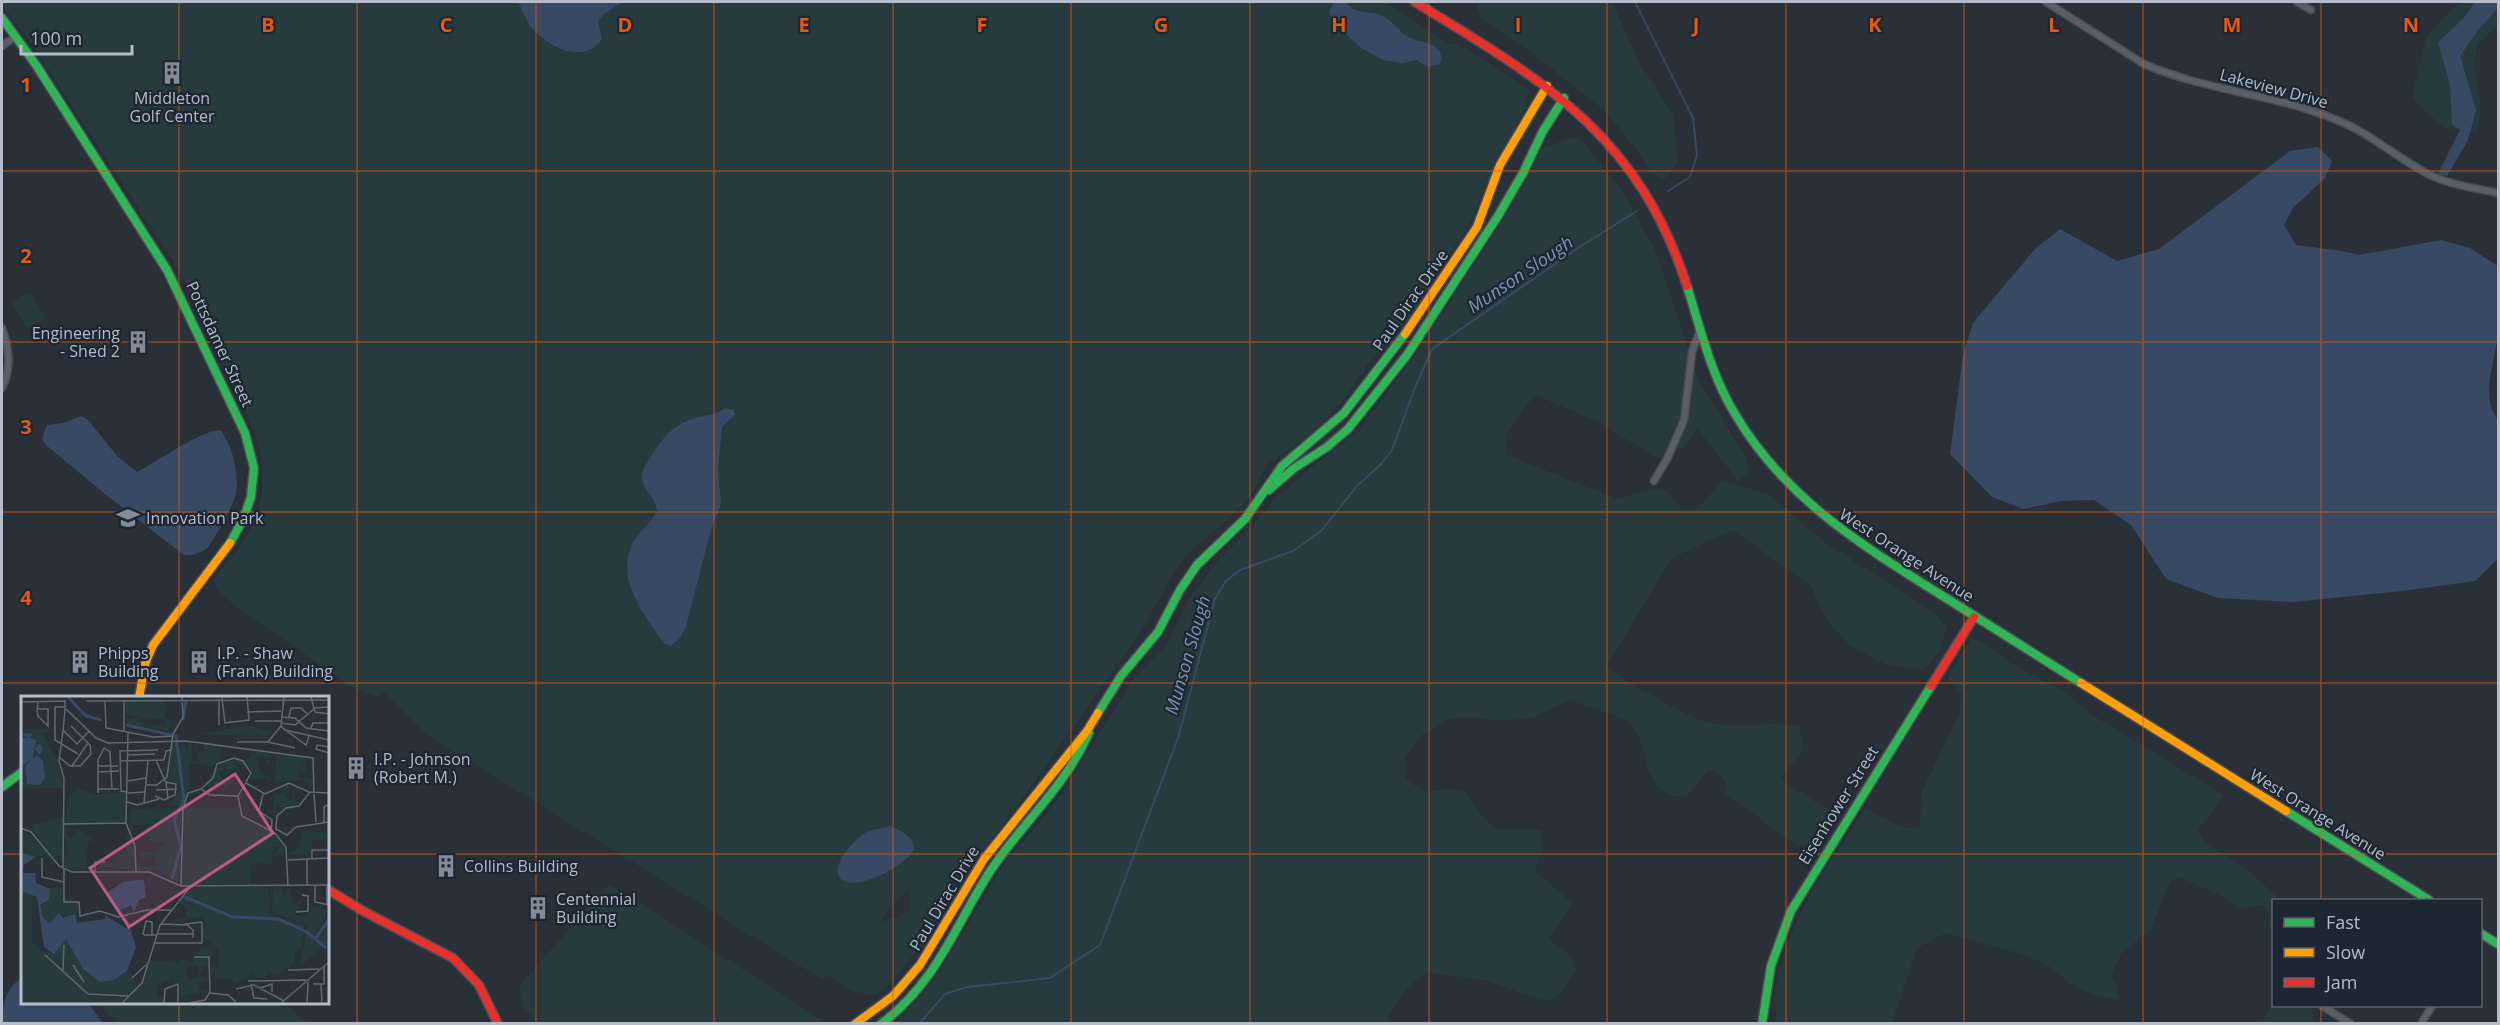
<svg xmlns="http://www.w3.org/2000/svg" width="2500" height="1025" viewBox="0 0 2500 1025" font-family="'Open Sans',sans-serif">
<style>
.green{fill:#273a3e;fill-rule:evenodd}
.water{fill:#384963}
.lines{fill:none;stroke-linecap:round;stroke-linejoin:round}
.stream{stroke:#384963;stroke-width:2}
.street-casing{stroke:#484c53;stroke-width:9}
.fast-casing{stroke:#484c53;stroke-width:11}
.slow-casing{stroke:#484c53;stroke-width:11}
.jam-casing{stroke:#484c53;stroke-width:11}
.street{stroke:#5a5e66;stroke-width:6}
.fast{stroke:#30b455;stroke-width:8}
.slow{stroke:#ff9f0a;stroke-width:8}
.jam{stroke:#e5322d;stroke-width:8}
.grid{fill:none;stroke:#e8590c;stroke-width:1.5;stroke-opacity:0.55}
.labels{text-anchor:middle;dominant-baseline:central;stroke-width:4.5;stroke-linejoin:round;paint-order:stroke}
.street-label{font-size:16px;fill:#b4bcc9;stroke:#1d2633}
.poi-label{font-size:16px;fill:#b4bcc9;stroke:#1d2633;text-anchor:start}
.water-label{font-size:18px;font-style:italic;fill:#7c92b1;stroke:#1d2633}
.inset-river{fill:none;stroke:#384963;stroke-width:3}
.inset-road{fill:none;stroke:#616872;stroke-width:1.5}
.view{fill:#bc5a87;fill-opacity:0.15;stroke:#bc5a87;stroke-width:3}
.inset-edge{fill:none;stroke:#b4bcc9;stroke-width:3}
.grid-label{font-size:20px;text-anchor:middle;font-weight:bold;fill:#e8590c;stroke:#1d2633;stroke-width:4.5;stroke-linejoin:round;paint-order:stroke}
</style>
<rect width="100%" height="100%" fill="#2a3038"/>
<g class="green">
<path d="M2,2H1384L1450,44H1458L1529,89L1525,110L1483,192L1471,221L1405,324L1370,361L1341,403L1312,433L1267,465L1247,502L1191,551L1176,568L1151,614L1126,653L1006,821L959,880L921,946L887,987L872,996L853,991L827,975L823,980L423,732L384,692L379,697L351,687L221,595L214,583L215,578C224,566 235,554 244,541C265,509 265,480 259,443L181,273L26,35L2,6ZM909,888V909L900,917L878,922Z"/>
<polygon points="1479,2 1612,2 1639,62 1673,114 1678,161 1668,176 1662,180 1650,172 1636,149 1605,111 1528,50 1481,19 1477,10"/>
<polygon points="2460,2 2498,2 2498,24 2477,44 2475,66 2481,104 2477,132 2445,128 2423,110 2412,97 2426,37"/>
<path d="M1574,137L1584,143L1625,195L1658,256L1698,379L1744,454L1750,472L1738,481L1698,429L1682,448L1661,460L1594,420L1535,395C1522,412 1497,434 1509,456L1618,499L1654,488L1667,491L1683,510L1698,509L1722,480L1769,495L1823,541L1937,615L1947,627L1940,651L1923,670L1885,664L1849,645L1826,619L1810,585L1732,530L1672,558L1606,667C1626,681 1685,716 1707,722C1736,729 1770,721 1799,726L1804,749L1780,779L1831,812L1830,827L1815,847L1798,846L1725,793V780L1716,772L1708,771L1686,797C1638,797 1652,746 1631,724C1625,717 1582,705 1570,700L1532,718L1495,721L1473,717L1449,719L1422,735L1405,757V779L1425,792L1450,789L1466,792L1482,816L1495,829L1542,830L1543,850L1535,872L1572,902L1564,918L1548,939L1573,958L1576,970L1566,987L1550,1001L1523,994L1488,981L1427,972L1407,988L1385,1023L894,1022L921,996L940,970L1005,862L1041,821L1066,787L1135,676L1166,646L1190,597L1217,562L1254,524L1276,498L1318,462L1359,431L1413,358L1508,212L1539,149Z"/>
<polygon points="30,292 46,318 27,329 12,303"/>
<path d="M1971,639L1980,641L2009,662L2065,692L2092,715L2224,795L2198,830L2206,842L2251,873L2280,900H2274L2273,967L2270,966C2273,947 2269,928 2269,909L2261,905L2241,908L2219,895L2180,877L2170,881L2151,929L2121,954L2111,976L2117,986L2120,1000C2101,997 2083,993 2067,981C2060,975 2053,968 2045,964C2014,949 1979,944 1946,933L1917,948L1892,1023H1775C1777,1013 1775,1002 1776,991C1782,929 1831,860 1865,809L1903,828L1920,827L1921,793L1959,714L1962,694L1947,678Z"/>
<polygon points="609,884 825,1022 825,1023 538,1023 521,1005 520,985"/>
<polygon points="99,1003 282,1003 309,1023 125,1023 110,1016"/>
<polygon points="2274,1005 2306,1006 2314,1011 2313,1023 2262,1023 2266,1014"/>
</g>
<g class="water">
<path d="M518,2H623L605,13L598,21L602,39C582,67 544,45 528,23C524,16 522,8 518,2Z"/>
<path d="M1334,2H1346C1354,15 1367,10 1380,15C1390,18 1397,29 1405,35C1418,44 1440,40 1442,59L1439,64L1429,67L1416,60L1402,63L1383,60L1361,48L1331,20L1330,10Z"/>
<polygon points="2475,2 2498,2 2498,8 2479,29 2460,56 2476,110 2468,140 2447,176 2438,174 2460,130 2452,124 2450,85 2438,42 2463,19"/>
<path d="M2318,147L2332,161L2325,178L2293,208L2284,225L2296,245L2342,251L2359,255L2441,240L2470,248L2498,266C2499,288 2500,311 2498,333C2496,360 2479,396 2498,420V559L2475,581L2402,591L2293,602L2218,598L2166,579L2131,525L2094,500L2061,501L2024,509L1992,497L1950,454L1963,355L1973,323L2035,249L2060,229L2117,261L2159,249L2290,151Z"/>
<path d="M725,408L734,410L735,415L722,427L718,469L721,504L711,530L686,626L681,637L671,646L665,644C646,619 615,578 632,545C638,532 651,523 657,511C656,497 643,491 642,478C641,470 647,463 651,457C663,436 675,423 699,417C709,415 716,414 725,408Z"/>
<path d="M82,416L88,420L118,457L137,472C154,464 207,426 221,431C233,446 239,475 236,493C232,509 218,532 209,546C205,552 191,556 184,555L105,494L46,445L42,439L47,425L63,423Z"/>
<path d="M890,826C902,831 913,836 914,849C907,865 856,893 841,879C828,867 856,837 867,832C875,829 883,828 890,826Z"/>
<path d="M22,978V1002L88,1003L103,1023H2C1,1007 6,987 22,978Z"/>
</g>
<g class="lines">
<g class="stream">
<polyline points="1635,2 1693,118 1697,155 1690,177 1668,191"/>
<polyline points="919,1024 945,994 967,987 1050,978 1100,945 1178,738 1215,599 1226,581 1240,570 1293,551 1321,531 1357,486 1381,464 1392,450 1414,390 1432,349 1578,248 1637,211"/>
</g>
<g class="street-casing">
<g id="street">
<path d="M2046,2L2144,64C2206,91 2275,94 2337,120C2370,133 2397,158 2428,174C2450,185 2475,188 2498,193"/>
<polyline points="2297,2 2311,10"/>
<polyline points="2,46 16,36"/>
<path d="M2,328C9,348 12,368 2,388"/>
<polyline points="1654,481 1668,457 1684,420 1692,352 1700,330"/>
<polyline points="2322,1006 2351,1024"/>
<polyline points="2421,1024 2432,1006"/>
</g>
</g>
<g class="fast-casing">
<g id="fast">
<polyline points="2,18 36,65 167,270 245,433 254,468 251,497 243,520 230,543"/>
<path d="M1687,286C1701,330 1711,375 1735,414C1784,497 1858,543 1938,593C1986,623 2033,653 2081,683"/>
<polyline points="1269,490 1293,469 1327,447 1348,429 1407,355 1498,216 1523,173 1543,131 1564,98"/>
<polyline points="1098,713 1121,676 1158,632 1180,590 1197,565 1245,519 1282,466 1344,413 1405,334"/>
<polyline points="2,787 22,772"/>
<polyline points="2286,811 2429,900"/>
<polyline points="2480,933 2498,944"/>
<path d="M881,1024C938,981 954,927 991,870C1024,821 1064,788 1089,733"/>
<polyline points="1762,1024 1771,966 1791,911 1931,686"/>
</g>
</g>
<g class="slow-casing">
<g id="slow">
<polyline points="1405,334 1477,227 1500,165 1547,86"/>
<polyline points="2081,683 2286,811"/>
<polyline points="139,698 145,664 153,645 230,543"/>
<polyline points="855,1024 893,996 920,965 984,859 1087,731 1098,713"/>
</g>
</g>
<g class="jam-casing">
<g id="jam">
<path d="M1415,2C1544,81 1638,134 1687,286"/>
<polyline points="1931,686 1974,617"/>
<polyline points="327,889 363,911 453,958 479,985 498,1024"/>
</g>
</g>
<use href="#street" class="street"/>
<use href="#fast" class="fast"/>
<use href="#slow" class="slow"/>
<use href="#jam" class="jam"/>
</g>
<path class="grid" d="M179,2V698M357,2V1024M536,2V1024M714,2V1024M893,2V1024M1071,2V1024M1250,2V1024M1429,2V1024M1607,2V1024M1786,2V1024M1964,2V1024M2143,2V1024M2321,2V900M2,171H2498M2,342H2498M2,512H2498M2,683H2498M2,854H22M327,854H2498M179,1002V1024M2321,1006V1024"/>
<defs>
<g id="building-bare" transform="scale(1.8)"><path d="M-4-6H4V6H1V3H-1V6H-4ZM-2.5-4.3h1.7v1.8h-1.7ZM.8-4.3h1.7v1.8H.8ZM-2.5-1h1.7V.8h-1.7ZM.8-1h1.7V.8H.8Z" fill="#848b96" stroke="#1d2633" stroke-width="2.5" paint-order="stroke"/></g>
<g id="university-bare" transform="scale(1.8)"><path d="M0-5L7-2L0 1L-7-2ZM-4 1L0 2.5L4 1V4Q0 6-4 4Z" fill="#848b96" stroke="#1d2633" stroke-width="2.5" paint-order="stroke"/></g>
</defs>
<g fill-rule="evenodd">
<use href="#building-bare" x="172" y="73"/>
<use href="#building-bare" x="138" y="342"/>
<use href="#university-bare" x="128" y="518"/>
<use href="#building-bare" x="80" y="662"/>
<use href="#building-bare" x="199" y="662"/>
<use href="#building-bare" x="356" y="768"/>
<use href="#building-bare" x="446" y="866"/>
<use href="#building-bare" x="538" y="908"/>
</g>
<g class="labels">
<g class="street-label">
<text transform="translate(2274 88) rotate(15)">Lakeview Drive</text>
<text transform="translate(1410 300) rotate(-55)">Paul Dirac Drive</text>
<text transform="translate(220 344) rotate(65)">Pottsdamer Street</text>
<text transform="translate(1907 555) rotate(33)">West Orange Avenue</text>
<text transform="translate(1838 805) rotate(-58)">Eisenhower Street</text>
<text transform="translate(2318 814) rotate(32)">West Orange Avenue</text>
<text transform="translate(944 898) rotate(-59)">Paul Dirac Drive</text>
</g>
<g class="poi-label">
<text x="172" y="98" text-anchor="middle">Middleton<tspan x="172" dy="18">Golf Center</tspan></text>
<text x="120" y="333" text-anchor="end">Engineering<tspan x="120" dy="18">- Shed 2</tspan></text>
<text x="146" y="518">Innovation Park</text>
<text x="98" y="653">Phipps<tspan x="98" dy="18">Building</tspan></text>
<text x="217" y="653">I.P. - Shaw<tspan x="217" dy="18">(Frank) Building</tspan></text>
<text x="374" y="759">I.P. - Johnson<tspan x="374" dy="18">(Robert M.)</tspan></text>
<text x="464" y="866">Collins Building</text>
<text x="556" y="899">Centennial<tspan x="556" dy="18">Building</tspan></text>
</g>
<g class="water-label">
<text transform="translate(1520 274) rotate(-34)">Munson Slough</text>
<text transform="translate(1187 655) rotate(-74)">Munson Slough</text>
</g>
</g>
<g transform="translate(21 696)">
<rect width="308" height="308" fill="#2a3038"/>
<path d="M113,1L144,4V22L152,27L147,35L124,30L144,29V23L120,22L121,31L105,27V23L119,22L104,17V5H113ZM228,30L252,36L246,40L177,38ZM0,33H34L21,37L37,65L42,92H0ZM151,46H155L159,56L161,46L167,55V46H171V65L178,64L173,46L178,56H183V48L201,51L200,56H205L199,58V66L191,70L168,66L169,87L163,109H149L157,92L152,86L144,85ZM234,55L250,57L249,69L243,63L249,64L248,60L236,61L239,77L250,81V86L244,82L230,84L231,76L224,65L231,61L230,56L235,60ZM255,58L285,62V69H281L279,71H285V79L279,73L278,82L292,83V95L282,84L254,87ZM217,63L225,69L214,68L218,73L209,74L208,79L205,73L198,77L201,83L213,84L212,87L203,91L184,88L200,67ZM267,87L270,92L264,95V101L272,105V93L274,90L281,97L273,93L274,104L280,108L271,113L255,110L253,124V98H261L262,89ZM57,93L75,99L106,96L105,126L43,128L49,100ZM42,98V161L34,160L37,166L14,140L10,129L41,122ZM217,111L221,121L255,138L266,155L253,160L258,151H252L251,168L231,167L229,189H161L164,112ZM162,112L158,186L133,174H116L118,169L132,171L134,159L121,163L116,156H135L143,146L132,147L125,140L133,134L132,128L112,129V141L107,127L110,113ZM58,134L73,144L67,146L65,175L43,172V159H48L43,135L49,143ZM3,135L12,141L29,161L0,158ZM282,135L304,136L307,143L291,144L290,158L267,159L278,152ZM104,136L112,146L114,160L110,162L114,174L85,171L76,175L80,167L93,168L92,159L105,156ZM182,191H247L249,218L284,230L280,253H274V267L256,280L246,276L245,283L240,280L235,283L232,278L214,288L210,283L189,282L197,281L189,278V271H197V252H192L191,259H177L178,253L191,251L193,245L182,242V231L186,230L183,221L167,222L162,228L148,224L165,221V213L158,205L170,193ZM253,191H256L257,196L260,191L263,201L268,191L272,209L283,201L275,219H287L292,210L307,214L293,243H297L307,224V251H302L278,271L287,229L250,216ZM27,192H42V201H51L52,206H57L56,228L43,240L49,245L62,273L79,286L93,284L106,275L118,290L109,299L74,301H104L99,307H74L73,300L72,307H0V195L11,199V245L25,260L28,256L20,241L19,209L28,204ZM181,261L182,268L183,262L186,261L188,263H185L188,270H181L183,276H177L176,270H166L165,277L166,283L177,282V278L188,282L178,287V293L188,296L181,297V303L180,296L166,299V307L164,299H157L156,272V286L152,282L136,289V302H142V307H103L123,285L128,265L156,266V270L161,263L173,268L171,262Z" fill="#273a3e"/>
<path d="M0,38H11L9,42L15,44L14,52L19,48L22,52L19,59L13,52L12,63L0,70V42H8ZM16,59L22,65L24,82L19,89L6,88L4,70ZM1,157L15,161L3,169L2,177H14L15,187L29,193L28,204L19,209L22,222L29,227L38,217L42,222L54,218L56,227L84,223V219L106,233L105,219L115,251L106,275L93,284L79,286L62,273L45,243L33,258L23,251L16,201L0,195ZM116,184H123L125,201L118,204L113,216L110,209L97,216L88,205L87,196L102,186Z" fill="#384963"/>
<path class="inset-river" d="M47,1L65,20L81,24M162,24L165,5M105,29L155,40L163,104L153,124L160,150L151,183M164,201L211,221L257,223L286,236L305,252M295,242L308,223"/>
<path class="inset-road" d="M290,1L294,16L308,18M201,2L204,27L228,24L226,1M198,3V29M103,4V35M65,5L308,4M84,5L85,32L132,41L152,40M0,6L44,5V13M44,11H34V44L57,58M17,13H27V30L17,20L16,15L17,6M45,13L75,42L87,47L165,45L292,62L293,97M228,16L260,15M260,21L274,22L285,32L308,35M268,21L270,12H280L286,18M234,25H260M0,27V6M260,27L274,29L294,12L308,11M260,30L264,34L308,44M290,32L292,27H308M42,34L38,65L43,82L42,172M42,34L56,48L68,35M42,35L44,13M266,35L285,49L288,40M107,37L105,127L114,150L115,176M216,46H247L274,52M247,46L260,30L263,1M308,51L296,49L295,53L308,57M107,59L134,58M38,61L49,70H59L70,58L69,49L50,30M213,62L222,65L230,77L217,100M135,64L145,87L147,102M99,65L143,64L145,55L151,53M51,70L67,47M77,70H97M77,76L98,75M107,85L125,82M225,87L244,98L268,87L288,96L308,97M126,89H136L146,81L152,38L162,21L161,1M77,93H98M180,93L192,82L196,68L213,62M180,93L189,99L217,100M135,94L156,93M107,96L100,95L99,55L137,54M289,96L278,110L265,112L256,120L255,133L266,139L275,131L308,126M77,97V64L83,52L89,56L91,93M107,97L125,96M242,98L238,115L251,124L250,136M293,98L295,126M134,100L143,104L154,99L155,88L144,86M217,100L221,120L254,137L265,151L267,190M106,106L116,109L138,103M123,107L127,65M303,126V111L308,108M43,128L105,127M0,132L10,136L38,170L51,176H128L160,190L308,189M21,162V181L43,186M291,162V154H308M267,164L308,162M43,173V206H58L59,220L79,215L97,221L126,214H150M74,176V166H84M286,189V164M294,189V206L308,209M306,189V208M160,190L162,113L167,97L180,93M275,216L287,215V200L281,199M140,228L165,229M136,238H172M131,239V226L125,225L122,238L124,239H136M172,242V234L165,228L181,226M133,247H181V226M24,259L67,298L107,300M52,269L63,286M42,274L43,249M267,274L300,273M111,282L126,268M227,285L285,284M157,288V307M230,288L233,302L246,303M292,288H303V271M300,288L301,307M239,292L251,288V296M215,293L233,289L263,305M189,297L207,299L215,306M101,307L121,287L139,229L170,190M143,307L144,293L157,288M169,307L184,304L189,296L188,261H173M260,307L308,266M286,307L287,286"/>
<path class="view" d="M214,78L252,137L108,231L69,172Z"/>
<rect width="308" height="308" class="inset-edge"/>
</g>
<g class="grid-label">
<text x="268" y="32">B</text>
<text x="446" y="32">C</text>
<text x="625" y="32">D</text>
<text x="804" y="32">E</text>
<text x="982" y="32">F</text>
<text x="1161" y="32">G</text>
<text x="1339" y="32">H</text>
<text x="1518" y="32">I</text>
<text x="1696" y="32">J</text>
<text x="1875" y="32">K</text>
<text x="2054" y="32">L</text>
<text x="2232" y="32">M</text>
<text x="2411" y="32">N</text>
<text x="26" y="92">1</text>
<text x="26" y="263">2</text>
<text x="26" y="434">3</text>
<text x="26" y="605">4</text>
</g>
<rect width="2500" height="1025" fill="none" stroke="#b4bcc9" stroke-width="6"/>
<rect x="2272" y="899" width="210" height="108" fill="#1d2633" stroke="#59626f" stroke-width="1.5"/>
<rect x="2284" y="918" width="30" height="9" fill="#30b455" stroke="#59626f" stroke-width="1.5"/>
<text x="2326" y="929" font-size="18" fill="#b4bcc9">Fast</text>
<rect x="2284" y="948" width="30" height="9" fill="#ff9f0a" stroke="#59626f" stroke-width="1.5"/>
<text x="2326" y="959" font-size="18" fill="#b4bcc9">Slow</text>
<rect x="2284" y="978" width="30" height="9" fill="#e5322d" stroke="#59626f" stroke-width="1.5"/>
<text x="2326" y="989" font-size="18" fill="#b4bcc9">Jam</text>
<path d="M21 45v9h111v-9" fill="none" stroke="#b4bcc9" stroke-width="3"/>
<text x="30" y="45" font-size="18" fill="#b4bcc9" stroke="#1d2633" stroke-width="4.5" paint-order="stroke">100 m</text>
</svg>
